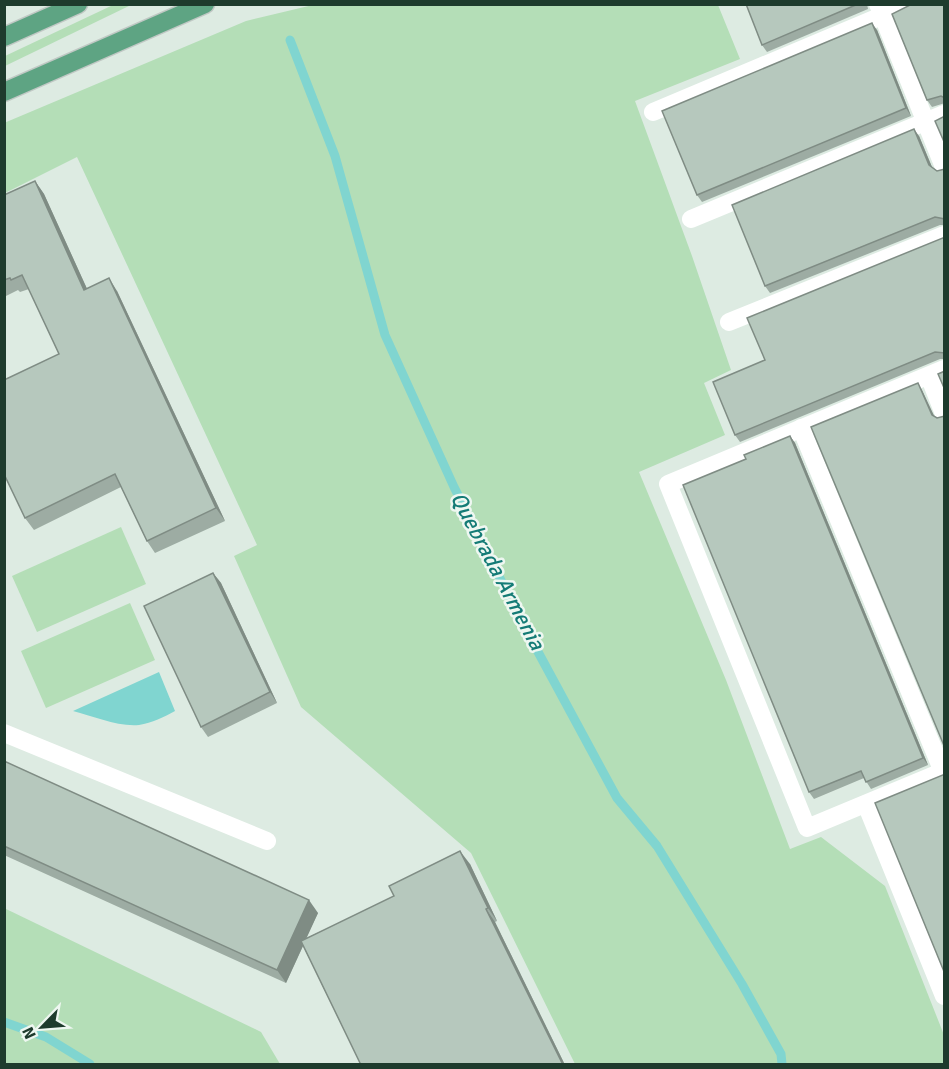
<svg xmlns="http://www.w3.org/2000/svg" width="949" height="1069" viewBox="0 0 949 1069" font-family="Signika,sans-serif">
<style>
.green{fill:#b4deb7}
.water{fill:#80d5d0}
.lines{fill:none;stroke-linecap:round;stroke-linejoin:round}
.stream{stroke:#80d5d0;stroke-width:9}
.major-casing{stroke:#c0c8c4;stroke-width:21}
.minor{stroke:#fff;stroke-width:18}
.major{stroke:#5ea483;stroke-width:18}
.wall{fill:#9daca3}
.shaded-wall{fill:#7f8c84}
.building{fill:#b6c8bd;stroke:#7f8c84;stroke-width:1.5}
.labels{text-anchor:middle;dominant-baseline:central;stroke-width:5;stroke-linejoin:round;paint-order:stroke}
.water-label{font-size:22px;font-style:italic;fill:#147b76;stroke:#eef7f1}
</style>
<rect width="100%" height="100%" fill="#ddebe2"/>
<g class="green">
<polygon points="317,4 718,5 740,59 635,101 692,256 731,370 704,383 725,435 639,472 726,680 790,849 821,837 885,886 944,1035 944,1064 575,1064 471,853 301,707 234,556 257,545 77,157 5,193 4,123 246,21"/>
<polygon points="113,5 131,5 5,66 5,56"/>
<polygon points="121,527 146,584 37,632 12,576"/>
<polygon points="130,603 155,660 46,708 21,651"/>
<polygon points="4,908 261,1032 280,1064 5,1064"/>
</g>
<path class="water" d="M159,672L175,711C164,717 152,723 139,725C118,727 93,716 73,711Z"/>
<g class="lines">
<g class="stream">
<polyline points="290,40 335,156 385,335 454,487 524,626 617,798 657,846 742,984 781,1054 782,1064"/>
<polyline points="4,1022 46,1037 90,1064"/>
</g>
<g class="major-casing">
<g id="major">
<polyline points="4,37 78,4"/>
<polyline points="4,92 205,4"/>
</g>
</g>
<g class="minor">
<polyline points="878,4 944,167"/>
<polyline points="653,112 910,4"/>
<polyline points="691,219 944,114"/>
<polyline points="729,322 944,235"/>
<polyline points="944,369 668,484 807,828 944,771"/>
<polyline points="929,376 944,414"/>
<polyline points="801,428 943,772"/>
<polyline points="4,733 267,841"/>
<polyline points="866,804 944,996"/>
</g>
<use href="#major" class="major"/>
</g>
<g class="wall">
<polygon points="746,4 867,4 868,9 767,52 762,45"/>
<polygon points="945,4 945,103 932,107 927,100"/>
<polygon points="877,30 911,116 702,202 697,195"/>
<polygon points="919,136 932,167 937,171 945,169 945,225 940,225 770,293 765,286"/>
<polygon points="35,181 44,194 87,289 117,291 225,521 155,553 147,541 121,487 34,530 25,518 59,354 29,289 20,292 18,290 4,297 4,195"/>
<polygon points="945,237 945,359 940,359 740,442 735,435 765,360"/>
<polygon points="790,436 795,443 928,765 871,789 864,778 814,799 809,792 746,459"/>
<polygon points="213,573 221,583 277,703 208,737 201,727"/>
<polygon points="4,761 318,913 306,938 470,864 497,921 495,922 565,1065 361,1065 303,946 286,983 4,855"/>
</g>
<g class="shaded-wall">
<polygon points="872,23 877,30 911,116 906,108"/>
<polygon points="914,129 919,136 934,172 929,165"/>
<polygon points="35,181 44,194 93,302 84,290"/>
<polygon points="109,278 117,291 225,521 216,508"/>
<polygon points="918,383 922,390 937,422 932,415"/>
<polygon points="790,436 795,443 928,765 923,758"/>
<polygon points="213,573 221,583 277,703 270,692"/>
<polygon points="460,851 470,864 497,921 488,908"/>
<polygon points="309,900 318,913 286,983 277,970"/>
<polygon points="486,909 495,922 565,1065 563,1065"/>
</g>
<g class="building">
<polygon points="746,4 858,4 762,45"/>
<polygon points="912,4 945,4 945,98 941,96 927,100 892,14"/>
<polygon points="872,23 906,108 697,195 662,111"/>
<polygon points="945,116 945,144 935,121"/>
<polygon points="914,129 929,165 937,171 945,169 945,219 935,217 765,286 732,205"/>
<polygon points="35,181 84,290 109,278 216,508 147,541 115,474 25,518 4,474 4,380 59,354 22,275 11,280 10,278 4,280 4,195"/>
<polygon points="945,237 945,353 935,352 735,435 713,382 765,360 747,318"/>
<polygon points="945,371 945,390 938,374"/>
<polygon points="918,383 932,415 937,418 945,416 945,748 811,427"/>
<polygon points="790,436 923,758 866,782 861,771 809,792 683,485 746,459 744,455"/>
<polygon points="213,573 270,692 201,727 144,606"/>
<polygon points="4,761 309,900 277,970 4,846"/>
<polygon points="945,774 945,974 875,803"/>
<polygon points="460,851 488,908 486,909 563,1065 361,1065 301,941 394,896 389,886"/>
</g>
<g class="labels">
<g class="water-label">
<text transform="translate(498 571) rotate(62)">Quebrada Armenia</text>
</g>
</g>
<rect width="949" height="1069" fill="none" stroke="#1e3b2d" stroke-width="12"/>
<g transform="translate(42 1027) rotate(245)" stroke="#eef7f1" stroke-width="4.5" paint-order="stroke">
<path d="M0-4.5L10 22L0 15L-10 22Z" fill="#1e3b2d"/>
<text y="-9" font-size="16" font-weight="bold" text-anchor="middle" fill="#1e3b2d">N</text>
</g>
</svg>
